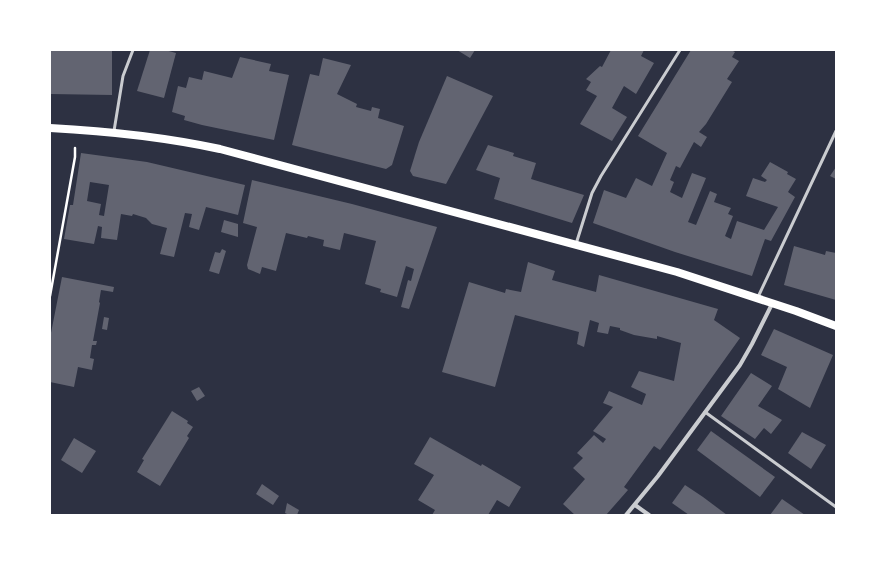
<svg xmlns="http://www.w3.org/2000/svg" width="886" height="565" viewBox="0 0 886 565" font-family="Karla,sans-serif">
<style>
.building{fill:#626471;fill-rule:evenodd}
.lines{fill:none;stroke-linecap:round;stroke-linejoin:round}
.path{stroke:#fff;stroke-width:2.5}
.service{stroke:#caccd0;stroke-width:3}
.minor{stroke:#caccd0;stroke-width:4}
.secondary{stroke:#fff;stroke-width:8}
</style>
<rect width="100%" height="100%" fill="#2d3142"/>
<g class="building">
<polygon points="50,50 112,50 112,95 50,94"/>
<polygon points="150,50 165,50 176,53 164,98 137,91"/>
<polygon points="457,50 475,50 470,58"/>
<polygon points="611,50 644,50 641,56 654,63 636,94 624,86 612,108 627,117 612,141 580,124 597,96 586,90 591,82 586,79 600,66 602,67"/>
<polygon points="691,50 731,50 735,52 732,57 739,61 727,79 732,82 706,124 699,132 707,137 701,147 694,142 680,168 676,166 670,180 674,182 670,192 682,198 692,173 706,178 688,222 696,225 710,191 717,194 714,202 731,208 728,214 733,216 725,236 731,239 737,221 764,230 778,207 746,196 753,178 765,182 767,180 761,176 770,162 788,172 787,174 796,179 788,192 795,197 771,241 765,239 752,276 675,252 593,223 604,190 626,198 636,178 652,186 667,153 638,136"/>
<polygon points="240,57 271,64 269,71 289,75 274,140 202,125 184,120 185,116 172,112 178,86 186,88 189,77 202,80 204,71 232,78"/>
<polygon points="323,58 351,65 337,94 357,104 356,107 371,111 372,107 380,109 378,118 404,126 392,165 386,169 292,145 310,74 319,76"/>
<polygon points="447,76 493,96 446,184 413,176 410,171 419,142"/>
<polygon points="488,145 514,153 513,156 536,163 531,179 584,195 572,223 494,199 500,178 476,170"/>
<path d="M81,153L147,162L245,185L238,215L206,207L199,230L189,227L192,214L185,213L174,257L160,254L167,228L152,224L146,218L133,214L132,216L121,214L117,240L101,238L102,227L98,226L94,244L64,239L70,205H73ZM90,182L109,185L104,216L99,215L101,204L87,201Z"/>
<polygon points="836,167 836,179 830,176"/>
<polygon points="252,180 352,204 437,227 409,309 401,307 408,280 411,281 414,269 406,266 397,297 380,292 381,289 365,284 376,241 344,233 340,250 323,246 324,240 308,236 307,238 286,233 276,271 262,267 260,274 248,269 247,265 257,227 243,223"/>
<polygon points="224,220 238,224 238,237 221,232"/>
<polygon points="794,246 825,255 826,251 836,253 836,300 784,285"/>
<polygon points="222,249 226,251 219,274 209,271 215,252 220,253"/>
<polygon points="528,262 555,271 552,280 596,292 599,275 718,309 714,320 740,338 660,450 654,446 624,487 628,490 606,515 596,515 595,514 594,515 575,515 563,504 585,479 573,468 583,458 577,453 594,435 603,443 606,439 593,431 613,407 603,403 609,391 642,405 646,394 631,387 639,371 674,381 681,343 657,336 657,339 634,335 620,330 620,328 610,326 608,334 597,332 599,323 590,320 584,347 577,344 579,332 515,315 495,387 442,372 469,282 505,293 506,289 521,292"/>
<polygon points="62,277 114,287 113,292 101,290 99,302 100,303 93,341 97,341 96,345 92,345 90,358 94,359 92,370 78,367 74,387 50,382 50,338"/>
<polygon points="104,317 109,318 107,330 102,329"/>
<polygon points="774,329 833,355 810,408 778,389 787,367 761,355"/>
<polygon points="751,373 772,386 758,406 782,420 771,434 764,428 755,439 721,416"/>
<polygon points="199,387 205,396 197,401 191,391"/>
<polygon points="172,411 188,421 187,423 193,427 187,436 189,438 160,486 137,472 144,460 142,459"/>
<polygon points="711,431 775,477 760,497 697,450"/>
<polygon points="802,432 826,445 811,469 788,453"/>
<polygon points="430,437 481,466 482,464 521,487 509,507 497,500 488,515 432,515 435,510 418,500 434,475 414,464"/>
<polygon points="74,438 96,451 82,473 61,460"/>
<polygon points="262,484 279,496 273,505 256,494"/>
<polygon points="685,485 703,497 727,515 689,515 672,503"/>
<polygon points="782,499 805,515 770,515"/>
<polygon points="287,503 299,510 297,515 289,515 285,513"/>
</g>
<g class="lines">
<polyline class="path" points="50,296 75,157 75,148"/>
<g class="service">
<polyline points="114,131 123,76 133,50"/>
<polyline points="576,244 592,193 601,176 680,50"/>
<polyline points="758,297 836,131"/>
<polyline points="705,412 836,507"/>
</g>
<g class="minor">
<polyline points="635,505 649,515"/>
<polyline points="626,515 658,476 740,365 752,344 772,304"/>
</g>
<path class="secondary" d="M50,128C107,131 164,137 220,149L677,272L796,311L836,326"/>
</g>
<rect width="886" height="565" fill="none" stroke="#ffffff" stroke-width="102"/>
</svg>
